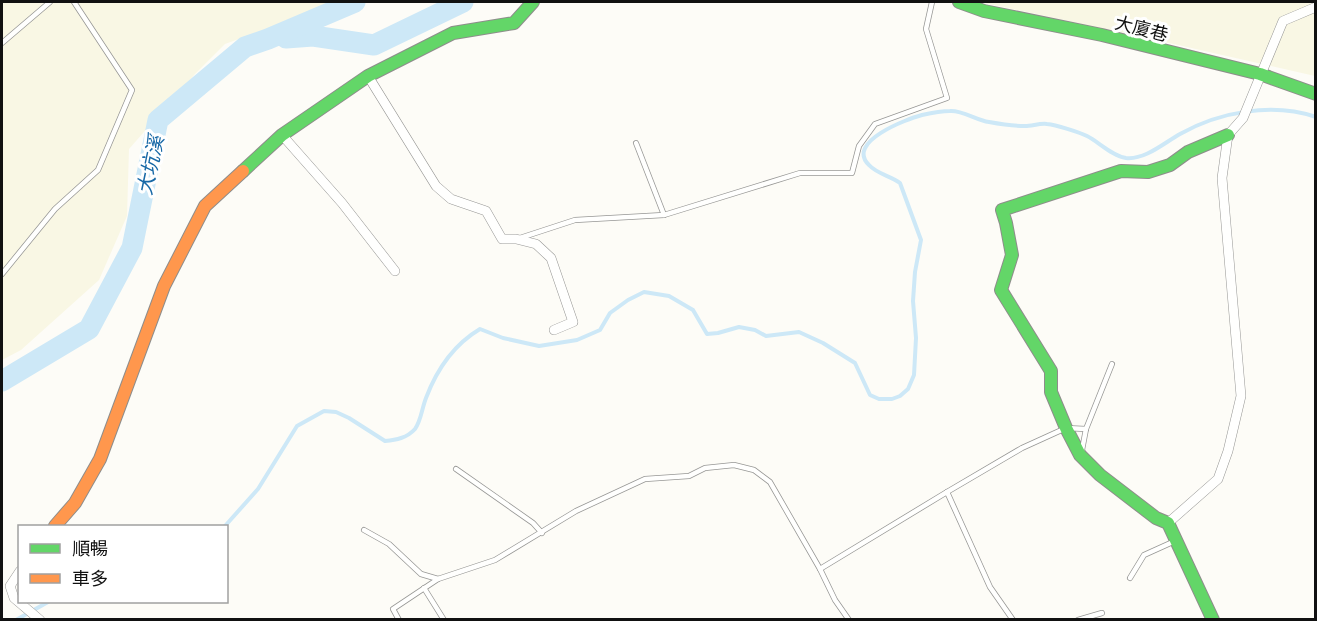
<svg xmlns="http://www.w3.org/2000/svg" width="1317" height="621" viewBox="0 0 1317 621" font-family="Georgia,'Noto Sans TC',serif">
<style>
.farmland{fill:#f9f7e4}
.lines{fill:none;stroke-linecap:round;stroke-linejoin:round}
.stream{stroke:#cde8f7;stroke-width:4}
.river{stroke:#cde8f7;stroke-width:21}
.lane-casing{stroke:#979795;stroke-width:6}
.street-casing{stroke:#979795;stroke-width:10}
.fast-casing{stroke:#8e8d8b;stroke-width:14}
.slow-casing{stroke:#8e8d8b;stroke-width:14}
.lane{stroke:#fffffe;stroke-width:4.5}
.street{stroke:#fffffe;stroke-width:9}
.fast{stroke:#63d668;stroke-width:12}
.slow{stroke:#ff974d;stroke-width:12}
.labels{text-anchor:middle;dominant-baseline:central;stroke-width:6;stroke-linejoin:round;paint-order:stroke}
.street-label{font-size:18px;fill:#111;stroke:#fff}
.water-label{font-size:20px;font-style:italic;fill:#1768a6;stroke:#fff}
</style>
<rect width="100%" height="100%" fill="#fdfcf7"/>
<g class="farmland">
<polygon points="2,2 342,2 225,44 195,74 129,149 127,216 99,280 21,350 2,360"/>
<polygon points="979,2 1315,2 1315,76 1125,33"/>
</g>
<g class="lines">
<g class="stream">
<path d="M225,526L258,489L297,426L324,411L336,412L349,418L385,441C396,440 407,438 415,429C421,421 422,408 426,398C437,369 453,345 480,329L503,338L539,346L577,340L600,330L610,313L628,300L644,292L669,296L693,310L707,334L718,333L739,327L755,330L766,336L799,332L823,343L855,363L870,395L879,399H892L900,396L908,389L914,375L916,338L913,301L915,272L921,240L900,183C891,176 877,174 869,165C845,142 907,119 922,115C931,113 941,111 950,111C962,110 976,120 989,122C1000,124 1013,126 1025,126C1032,126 1040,123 1047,124C1056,125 1079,132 1087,136C1099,142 1112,156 1126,158C1145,160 1164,143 1180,134C1219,112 1272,102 1316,117"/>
<polyline points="16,620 48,602"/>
</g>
<g class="river">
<polyline points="286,38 313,36 374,45 463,2"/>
<polyline points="2,381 89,329 132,248 158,120 245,47 268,39 355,2"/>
</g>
<g class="lane-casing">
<g id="lane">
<polyline points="2,43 50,2"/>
<polyline points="636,143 664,215"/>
<polyline points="520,238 575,220 664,215 800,173 852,173 859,146 875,124 947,98 926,29 932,2"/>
<polyline points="2,274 55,209 98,170 132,90 74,2"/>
<polyline points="1082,450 1086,429 1112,364"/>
<polyline points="456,469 533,523 542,533"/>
<polyline points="947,492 1022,448 1066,428 1086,429"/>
<polyline points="364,530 389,544 421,574 438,579 495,560 576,511 645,479 689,476 705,468 734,465 754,470 770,482 820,569"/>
<polyline points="1130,578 1144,555 1175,541"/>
<polyline points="424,588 444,620"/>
<polyline points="399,620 393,609 438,579"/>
<polyline points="849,620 835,600 820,569 947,492 990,587 1013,620"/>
<polyline points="1078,620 1102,613"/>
</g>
</g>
<g class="street-casing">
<g id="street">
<polyline points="368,76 436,186 451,199 486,211 502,239 516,239 536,244 551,258 573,322 554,330"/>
<polyline points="282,135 342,203 395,271"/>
<polyline points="1168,523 1218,479 1228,451 1241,396 1222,178 1228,135 1243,118 1283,21 1316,7"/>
<polyline points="20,571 10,586 14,598 40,620"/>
</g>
</g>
<g class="fast-casing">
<g id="fast">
<polyline points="959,2 984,11 1102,35 1260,74 1316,94"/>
<polyline points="243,171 282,135 368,76 453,33 514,23 533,2"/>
<polyline points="1213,620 1168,523 1156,518 1100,475 1080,455 1066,428 1051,392 1051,371 1001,290 1012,255 1006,223 1002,210 1121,171 1148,172 1170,165 1188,152 1228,135"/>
</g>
</g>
<g class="slow-casing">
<polyline id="slow" points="55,526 75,503 100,459 164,286 205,206 243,171"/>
</g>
<use href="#lane" class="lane"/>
<use href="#street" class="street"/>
<use href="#fast" class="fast"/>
<use href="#slow" class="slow"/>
</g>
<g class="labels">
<g class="street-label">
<text transform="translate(1142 27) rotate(14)">大廈巷</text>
</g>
<g class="water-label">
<text transform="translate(149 165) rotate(-78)">大坑溪</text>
</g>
</g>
<rect width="1317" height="621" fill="none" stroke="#111111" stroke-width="6"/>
<rect x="18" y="525" width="210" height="78" fill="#ffffff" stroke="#a0a0a0" stroke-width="1.5"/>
<rect x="30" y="544" width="30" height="9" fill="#63d668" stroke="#a0a0a0" stroke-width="1.5"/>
<text x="72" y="555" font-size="18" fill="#111111">順暢</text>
<rect x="30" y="574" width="30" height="9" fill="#ff974d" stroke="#a0a0a0" stroke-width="1.5"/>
<text x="72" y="585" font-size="18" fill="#111111">車多</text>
</svg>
